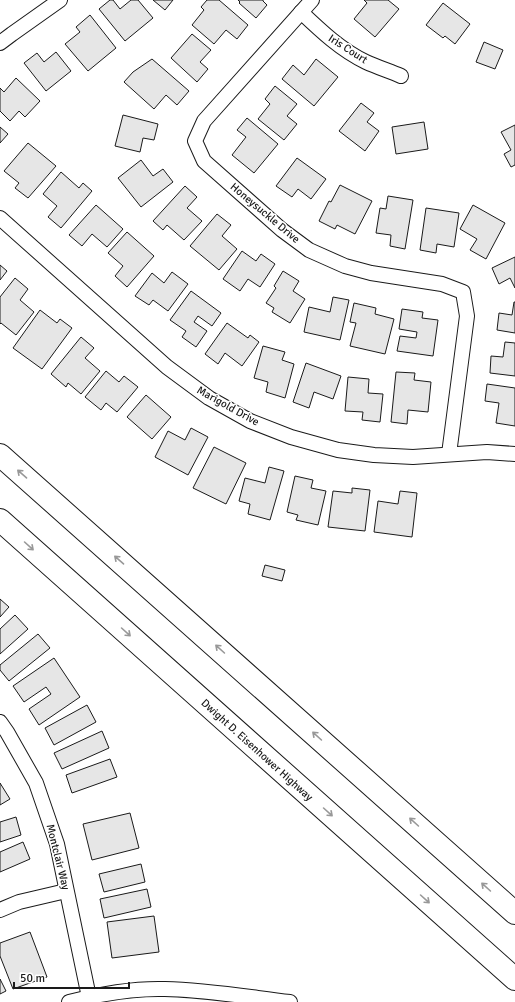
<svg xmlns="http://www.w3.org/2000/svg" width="515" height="1002" viewBox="0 0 515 1002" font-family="Signika,sans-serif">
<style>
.building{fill:#e6e6e6;stroke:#1a1a1a}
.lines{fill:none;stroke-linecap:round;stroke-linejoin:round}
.street-casing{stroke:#1a1a1a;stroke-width:16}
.highway-casing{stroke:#1a1a1a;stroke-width:24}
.street{stroke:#fff;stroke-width:14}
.highway{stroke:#fff;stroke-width:22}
.oneway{stroke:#989898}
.labels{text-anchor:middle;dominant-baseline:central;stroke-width:3;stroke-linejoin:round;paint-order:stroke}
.street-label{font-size:11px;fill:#1a1a1a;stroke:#fff}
</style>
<rect width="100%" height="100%" fill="#fff"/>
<g class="building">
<polygon points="110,0 113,0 120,9 131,0 138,0 153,18 125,41 99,9"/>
<polygon points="153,0 173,0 165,10"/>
<polygon points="207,0 219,0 248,25 237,39 226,30 214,44 192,25 204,10 201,7"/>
<polygon points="238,0 263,0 263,1 267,5 256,18 239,3 240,2"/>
<polygon points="364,0 388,0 399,9 375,37 354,19 367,3"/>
<polygon points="443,3 470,24 455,44 445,36 443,38 426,25"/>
<polygon points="90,15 116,48 88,71 65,44 80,32 76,27"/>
<polygon points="192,34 211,50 200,62 208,69 197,82 171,58"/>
<polygon points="484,42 503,50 495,69 476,62"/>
<polygon points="56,52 71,71 46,91 24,63 37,53 44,62"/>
<polygon points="152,59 189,91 177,105 166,95 154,109 124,82 133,72"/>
<polygon points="316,59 338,77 314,106 282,79 293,65 304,75"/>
<polygon points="16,78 40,101 25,117 19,111 10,121 0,111 0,88 4,92"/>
<polygon points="275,86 297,104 287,116 297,124 284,140 258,119 270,104 265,99"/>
<polygon points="361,103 374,113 367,122 379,131 365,151 339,131"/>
<polygon points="123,115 158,124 154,140 143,138 140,152 115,146"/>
<polygon points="247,118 278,144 254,173 232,155 246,137 237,130"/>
<polygon points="424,122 428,149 396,154 392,127"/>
<polygon points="515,125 515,165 511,167 504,154 511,150 501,132"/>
<polygon points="0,127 8,134 0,143"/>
<polygon points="28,143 56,166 28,198 15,188 19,183 4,171"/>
<polygon points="297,158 326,179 311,199 298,189 292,197 276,186"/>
<polygon points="141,160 153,176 163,169 173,182 141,207 118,178"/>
<polygon points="61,172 79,188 83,183 92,191 61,228 48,217 57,206 43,194"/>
<polygon points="340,185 372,201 355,234 337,225 335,229 319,221 329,201 331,202"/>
<polygon points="185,186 197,197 187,208 202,221 184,240 167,225 163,230 153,221"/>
<polygon points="388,196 413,200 405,249 390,246 391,235 376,233 380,208 386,209"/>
<polygon points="96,205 123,229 107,247 92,234 82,246 69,235"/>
<polygon points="473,205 505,223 486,259 470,250 477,239 460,229"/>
<polygon points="426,208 459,213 454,247 437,244 436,253 420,250"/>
<polygon points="217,214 231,225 222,236 237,249 219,270 190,246"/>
<polygon points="127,232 154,256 127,287 115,276 123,266 108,253"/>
<polygon points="242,251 256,261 261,254 275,264 260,287 248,279 240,291 223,279"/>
<polygon points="515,257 515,288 510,278 499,284 492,268"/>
<polygon points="0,265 7,271 0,280"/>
<polygon points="283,271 299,281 293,291 305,299 290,323 272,312 274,308 266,303 276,288 274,286"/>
<polygon points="172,272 188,284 168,311 153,300 149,305 135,296 152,273 164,283"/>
<polygon points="15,278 28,289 20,300 34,312 16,335 1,323 0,324 0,297"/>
<polygon points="191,291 221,313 212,326 198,316 194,322 207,331 196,347 182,337 186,331 170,320"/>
<polygon points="333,297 349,300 340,340 304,332 309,307 330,312"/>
<polygon points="514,302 515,302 515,333 497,330 499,313 512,315"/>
<polygon points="354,303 376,308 375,314 394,319 385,354 350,346 356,323 350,322"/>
<polygon points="402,309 423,312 422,318 438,320 433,356 397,351 400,336 416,338 417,332 399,329"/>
<polygon points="40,310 57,323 60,319 72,328 42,369 13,348"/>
<polygon points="227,323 248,338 250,335 259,342 242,366 225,353 218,364 205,354"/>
<polygon points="81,337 94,348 85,358 100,371 81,394 68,383 66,387 51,374"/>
<polygon points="505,342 515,343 515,376 490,373 491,356 503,357"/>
<polygon points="263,346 285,352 282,360 294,364 285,398 266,392 268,382 254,378"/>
<polygon points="306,363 341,376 333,399 314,392 309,408 293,402"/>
<polygon points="106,371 119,382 124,376 138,387 117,412 106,403 101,410 85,397"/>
<polygon points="396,372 415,373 414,380 431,382 428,412 408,410 407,424 391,422"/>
<polygon points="348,377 369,379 368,393 383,394 380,422 362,420 363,412 345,411"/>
<polygon points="487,384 515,388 515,426 496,423 499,403 485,401"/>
<polygon points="146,395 171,417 152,439 127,417"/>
<polygon points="191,428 208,437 188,475 155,457 168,431 185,440"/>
<polygon points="214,447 246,463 226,504 193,488"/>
<polygon points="269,467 284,471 270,520 248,514 250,504 239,501 245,478 265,483"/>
<polygon points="295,476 313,480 311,488 326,491 318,525 296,520 298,515 287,512"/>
<polygon points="352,488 370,490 365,531 328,527 333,491 352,493"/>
<polygon points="400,491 417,493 412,537 374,532 378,501 398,504"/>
<polygon points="265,565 285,570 282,581 262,576"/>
<polygon points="0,599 9,607 0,617"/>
<polygon points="15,615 28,629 0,654 0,629"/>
<polygon points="38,634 50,648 9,681 0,670 0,665"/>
<polygon points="54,658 80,697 39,725 29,709 51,694 46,687 24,702 13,686"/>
<polygon points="87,705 96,722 54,745 45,728"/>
<polygon points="102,731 109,748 62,769 54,753"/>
<polygon points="110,759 117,777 72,793 66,775"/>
<polygon points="0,783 10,799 0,805"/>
<polygon points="130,813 139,848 92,860 83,824"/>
<polygon points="16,817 21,835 0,842 0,822"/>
<polygon points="23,842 30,859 0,872 0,852"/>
<polygon points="141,864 145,882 104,892 99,874"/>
<polygon points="147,889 151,907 104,918 100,899"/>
<polygon points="154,916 159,952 112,958 107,922"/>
<polygon points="30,932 47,977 13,989 0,956 0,943"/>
<polygon points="0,979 6,991 0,994"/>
</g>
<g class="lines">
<g class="street-casing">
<g id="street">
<polyline points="312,0 204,121 195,141 204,161 282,230 309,250 345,266 371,273 442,284 463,292 467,316 449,454"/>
<path d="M301,12C321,31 341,50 366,62C377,67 389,71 401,76"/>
<polyline points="0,43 12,34 60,0"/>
<polyline points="0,218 167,367 209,398 250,421 291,437 338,450 374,455 413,457 487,452 515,454"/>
<polyline points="0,722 7,732 36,783 57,844 90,1002"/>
<polyline points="0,910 19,902 66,891"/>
<path d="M69,1002C100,994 133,988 165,989C207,990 248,997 290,1002"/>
</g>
</g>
<g class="highway-casing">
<g id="highway">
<polyline points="0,455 515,913"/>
<polyline points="0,520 515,979"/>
</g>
</g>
<use href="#street" class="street"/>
<use href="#highway" class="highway"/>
</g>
<defs><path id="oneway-shaft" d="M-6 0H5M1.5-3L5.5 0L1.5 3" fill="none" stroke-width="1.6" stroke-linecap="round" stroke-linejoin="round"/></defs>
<g class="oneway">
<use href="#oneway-shaft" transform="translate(22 474) rotate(-139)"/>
<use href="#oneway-shaft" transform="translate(29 546) rotate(42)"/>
<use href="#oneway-shaft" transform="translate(119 560) rotate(-139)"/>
<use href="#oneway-shaft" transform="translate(126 632) rotate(42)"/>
<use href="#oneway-shaft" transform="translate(220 649) rotate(-138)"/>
<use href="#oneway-shaft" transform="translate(317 736) rotate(-138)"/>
<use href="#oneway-shaft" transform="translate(328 812) rotate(42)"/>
<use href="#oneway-shaft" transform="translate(414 822) rotate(-138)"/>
<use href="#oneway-shaft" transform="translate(486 887) rotate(-138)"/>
<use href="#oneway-shaft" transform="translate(425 899) rotate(42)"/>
</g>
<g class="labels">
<g class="street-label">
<text transform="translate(348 49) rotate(33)">Iris Court</text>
<text transform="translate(265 213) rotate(40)">Honeysuckle Drive</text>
<text transform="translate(228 406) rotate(29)">Marigold Drive</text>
<text transform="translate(257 750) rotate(42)">Dwight D. Eisenhower Highway</text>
<text transform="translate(58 857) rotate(76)">Montclair Way</text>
</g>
</g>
<path d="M14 982v6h115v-6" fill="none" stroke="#1a1a1a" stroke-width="2"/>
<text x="20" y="982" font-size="12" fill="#1a1a1a" stroke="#ffffff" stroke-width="3" paint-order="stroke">50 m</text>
</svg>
